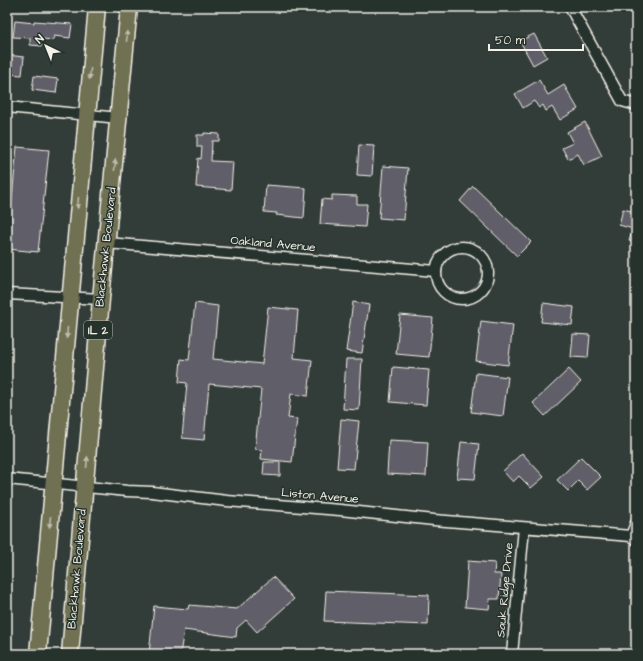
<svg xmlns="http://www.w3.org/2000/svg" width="643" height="661" viewBox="0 0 643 661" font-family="'Architects Daughter',sans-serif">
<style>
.building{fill:#605e69;stroke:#f4f1e8}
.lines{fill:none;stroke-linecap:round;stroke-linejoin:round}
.minor-casing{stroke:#f4f1e8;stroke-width:13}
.primary-casing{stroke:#f4f1e8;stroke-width:19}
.minor{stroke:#26332d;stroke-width:10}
.primary{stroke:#706f52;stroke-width:16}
.oneway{fill:#bfbdac}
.labels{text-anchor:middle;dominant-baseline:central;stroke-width:3;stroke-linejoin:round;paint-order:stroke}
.shield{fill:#26332d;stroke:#b6b8b0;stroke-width:1}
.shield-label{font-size:11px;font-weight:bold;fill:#f4f1e8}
.street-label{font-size:12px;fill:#f4f1e8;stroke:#26332d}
</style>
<rect width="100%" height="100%" fill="#323c39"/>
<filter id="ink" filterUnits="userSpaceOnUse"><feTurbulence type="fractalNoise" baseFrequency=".025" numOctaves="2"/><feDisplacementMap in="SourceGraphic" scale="8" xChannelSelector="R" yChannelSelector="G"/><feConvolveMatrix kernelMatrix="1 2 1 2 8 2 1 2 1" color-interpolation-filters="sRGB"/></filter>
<g filter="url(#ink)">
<g class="building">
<polygon points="15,21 34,23 34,21 72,24 70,38 54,36 53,40 42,39 42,46 30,45 30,38 13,37"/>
<polygon points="534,34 547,57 533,65 520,41"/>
<polygon points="7,55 24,57 22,75 7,74"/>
<polygon points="34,76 58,79 56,93 32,90"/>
<polygon points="539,80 548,95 564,85 578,109 560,120 552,107 546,111 543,105 539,108 534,101 523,108 515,94"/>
<polygon points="585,122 602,156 584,165 578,154 568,159 562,148 573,143 567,132"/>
<polygon points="204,133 219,134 219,141 212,141 211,161 233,162 231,190 196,187 198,158 201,159 202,147 197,147 197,135 204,135"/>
<polygon points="359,145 374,146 372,176 357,175"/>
<polygon points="17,147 49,150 38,252 7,249"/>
<polygon points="383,166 408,168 404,220 379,218"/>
<polygon points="266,185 306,188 304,218 276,215 277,213 264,212"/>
<polygon points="473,186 531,242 517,256 460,201"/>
<polygon points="332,195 357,196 357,204 367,204 365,227 320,224 322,199 332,200"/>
<polygon points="636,208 636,243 629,241 633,229 619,225 623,209 635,212"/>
<polygon points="353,302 369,305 362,353 346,351"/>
<polygon points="195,303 218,306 213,359 262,364 268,307 298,310 294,358 312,360 308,396 291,394 288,418 297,419 292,462 261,459 262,450 255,449 261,389 209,384 204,440 182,438 187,383 179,382 181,359 189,360"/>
<polygon points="543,303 574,307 572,325 541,322"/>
<polygon points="400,315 433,318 429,357 396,354"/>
<polygon points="481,321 513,325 508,365 476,361"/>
<polygon points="7,330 11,330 9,353 7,352"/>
<polygon points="573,334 590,335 588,358 571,357"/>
<polygon points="346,359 362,359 359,410 343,409"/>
<polygon points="393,367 429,370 426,405 390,402"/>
<polygon points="569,369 581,382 545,416 533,403"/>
<polygon points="476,373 508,377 503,416 471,412"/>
<polygon points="341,419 359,421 354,469 337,468"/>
<polygon points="389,440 428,442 426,476 387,474"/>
<polygon points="461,442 479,444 475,479 457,478"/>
<polygon points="522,453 544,477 531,488 519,476 513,482 503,471"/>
<polygon points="581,457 601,477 587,490 578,481 568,491 557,480"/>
<polygon points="264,462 280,462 280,476 263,475"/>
<polygon points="468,561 495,563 494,574 501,574 499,599 490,599 489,609 465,607"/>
<polygon points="273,577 294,599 257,632 246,620 237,628 236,637 184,630 180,654 149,654 154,606 188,609 189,605 237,609"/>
<polygon points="326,591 429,595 428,625 324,621"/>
</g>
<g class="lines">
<g class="minor-casing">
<g id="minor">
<polyline points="570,7 622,101 636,105"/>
<polyline points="7,107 119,118"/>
<polyline points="107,243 436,271"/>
<circle cx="462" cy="273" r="26"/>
<polyline points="7,294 101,299"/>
<polyline points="7,479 127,491 152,492 227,501 340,510 434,520 631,536"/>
<polyline points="636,523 631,536 636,540"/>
<polyline points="512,654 524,528"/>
</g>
</g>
<g class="primary-casing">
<g id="primary">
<polyline points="38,654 97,7"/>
<polyline points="70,654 101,299 129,7"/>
</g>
</g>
<use href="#minor" class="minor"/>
<use href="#primary" class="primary"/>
</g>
<defs><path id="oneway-solid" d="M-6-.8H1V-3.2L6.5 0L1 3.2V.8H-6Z"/></defs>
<g class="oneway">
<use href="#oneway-solid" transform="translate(127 36) rotate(-85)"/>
<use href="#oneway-solid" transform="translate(90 74) rotate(96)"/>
<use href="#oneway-solid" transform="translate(115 165) rotate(-84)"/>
<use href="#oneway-solid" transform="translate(78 203) rotate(95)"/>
<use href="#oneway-solid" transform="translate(67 333) rotate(95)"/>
<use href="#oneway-solid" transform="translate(87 462) rotate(-85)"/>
<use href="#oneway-solid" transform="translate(50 522) rotate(95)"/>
</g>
</g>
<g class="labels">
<rect class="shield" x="84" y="321" width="28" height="18" rx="3"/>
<g class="shield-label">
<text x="98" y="330">IL 2</text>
</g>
<g class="street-label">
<text transform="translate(273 244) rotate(5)">Oakland Avenue</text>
<text transform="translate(106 247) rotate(-84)">Blackhawk Boulevard</text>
<text transform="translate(320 496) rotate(5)">Liston Avenue</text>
<text transform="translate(77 569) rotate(-85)">Blackhawk Boulevard</text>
<text transform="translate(505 590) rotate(-85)">Sauk Ridge Drive</text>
</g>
</g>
<rect width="643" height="661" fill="none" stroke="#26332d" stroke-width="24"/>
<rect x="12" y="12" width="619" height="637" fill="none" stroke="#f4f1e8" stroke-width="1.5" filter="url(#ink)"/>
<g transform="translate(46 46) rotate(317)" stroke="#26332d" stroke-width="3" paint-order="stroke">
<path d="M0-3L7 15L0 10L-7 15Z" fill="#f4f1e8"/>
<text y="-6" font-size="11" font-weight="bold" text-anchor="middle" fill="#f4f1e8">N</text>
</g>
<path d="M489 44v6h94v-6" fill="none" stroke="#f4f1e8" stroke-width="2"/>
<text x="495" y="44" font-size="12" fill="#f4f1e8" stroke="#26332d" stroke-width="3" paint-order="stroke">50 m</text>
</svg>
